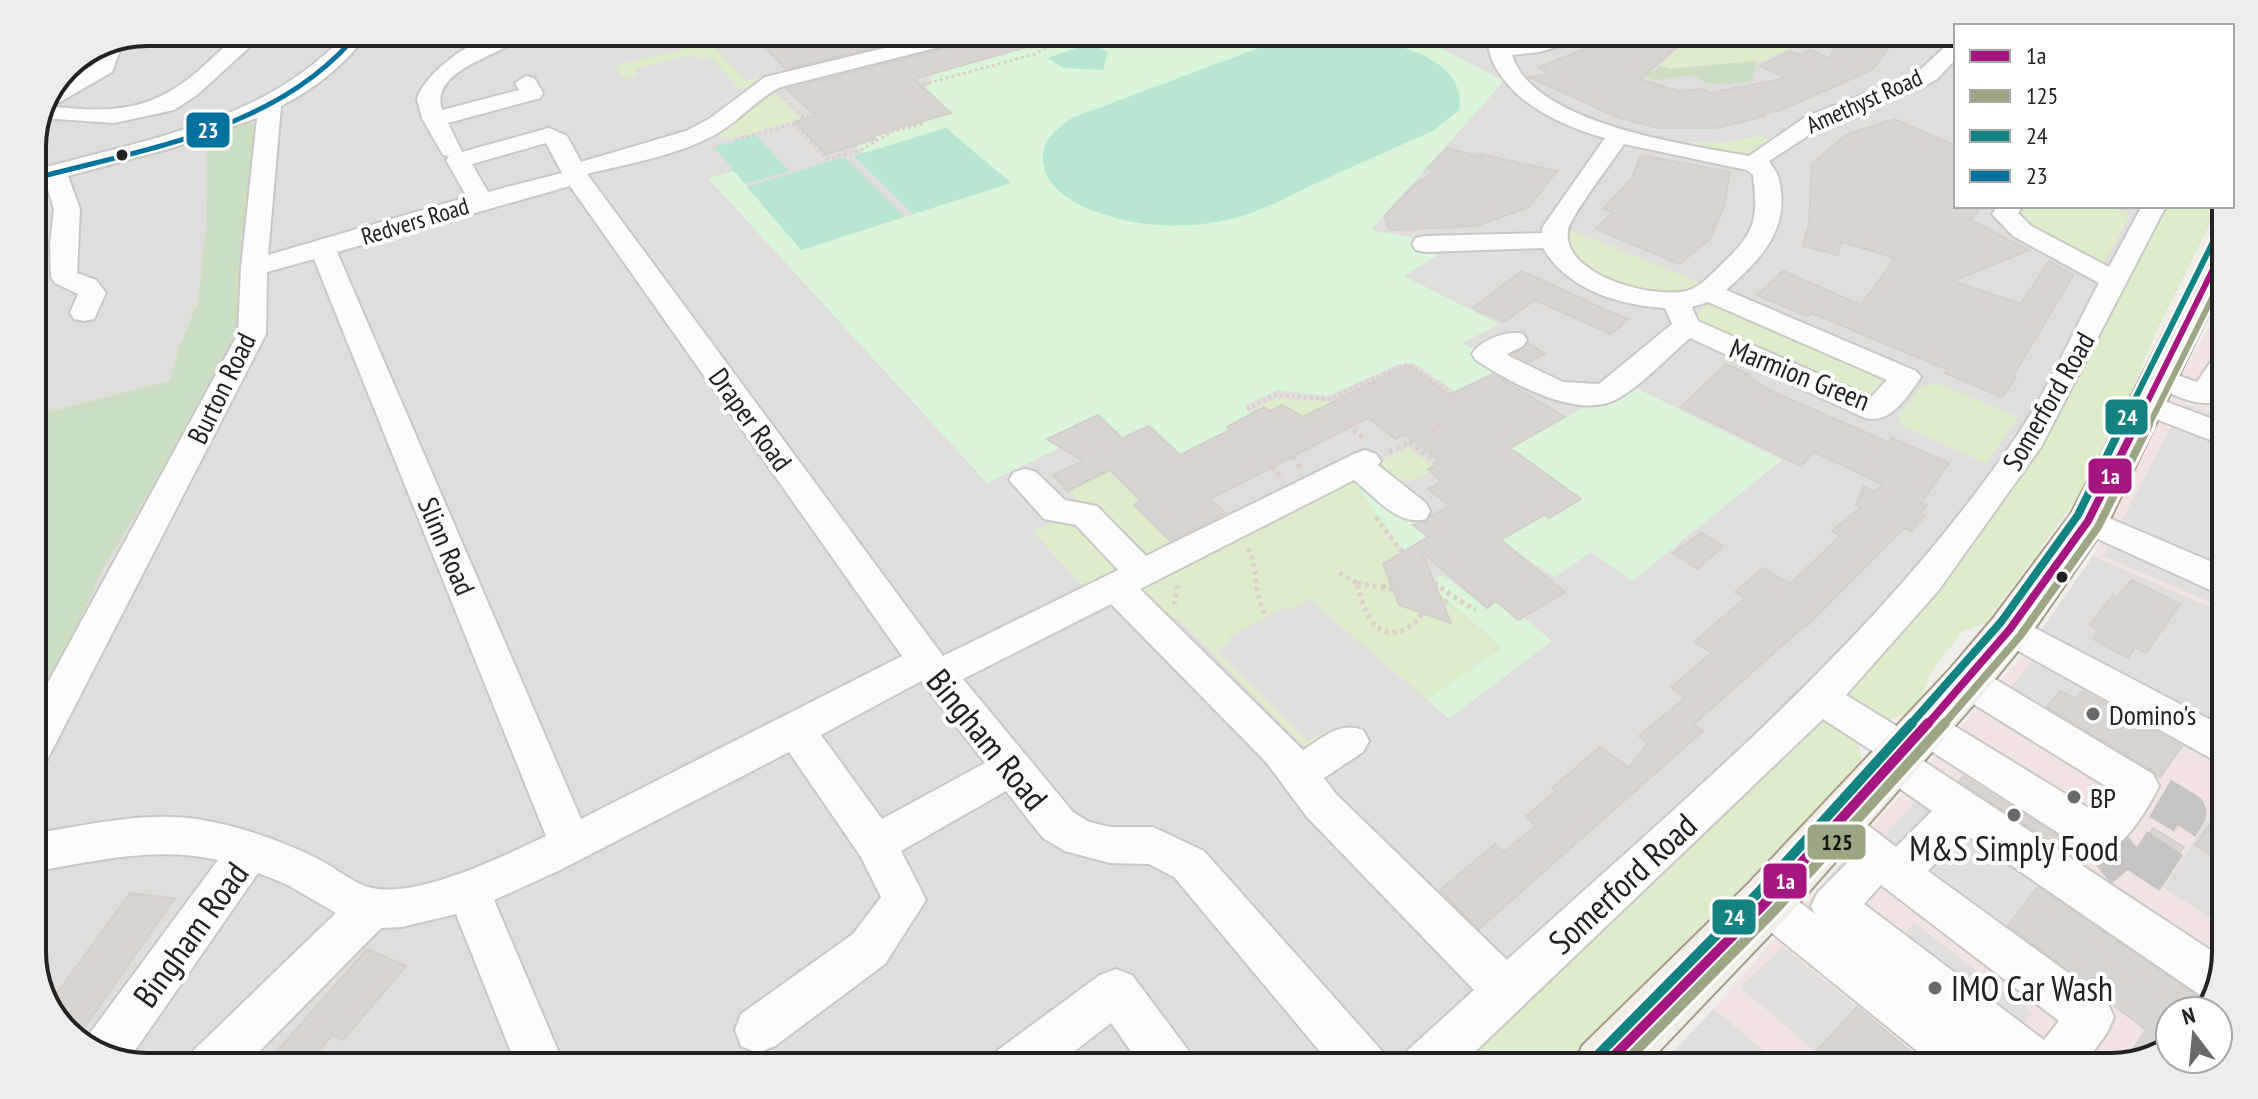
<svg xmlns="http://www.w3.org/2000/svg" width="2258" height="1099" viewBox="0 0 2258 1099" font-family="'PT Sans Narrow',sans-serif">
<style>
.residential{fill:#dfdedc}
.commercial{fill:#f1e3e1}
.grass{fill:#ddeccb}
.forest{fill:#cbdec1}
.park{fill:#daf5da}
.pitch{fill:#b7e6d2}
.parking{fill:#e0dfde}
.building{fill:#d7d4d2;stroke:#d3d0cc;stroke-width:2}
.lines{fill:none;stroke-linecap:round;stroke-linejoin:round}
.minor-tunnel{stroke:#c7c5c3;stroke-width:43;stroke-dasharray:43 22;stroke-linecap:butt}
.minor-casing{stroke:#c9c8c7;stroke-width:4}
.major-casing{stroke:#a79c86;stroke-width:4}
.path-far2{stroke:#dccecd;stroke-width:3;stroke-dasharray:3 3;stroke-linecap:butt}
.path-far1{stroke:#dccecd;stroke-width:4;stroke-dasharray:3 3;stroke-linecap:butt}
.path{stroke:#dccecd;stroke-width:5;stroke-dasharray:4 4;stroke-linecap:butt}
.minor{fill:#fdfcfc;fill-rule:evenodd}
.major{fill:#f3ede7;fill-rule:evenodd}
.bus-1-far2-casing{stroke:#fff;stroke-width:11}
.bus-1-far1-casing{stroke:#fff;stroke-width:14}
.bus-1-casing{stroke:#fff;stroke-width:16}
.bus-2-far2-casing{stroke:#fff;stroke-width:11}
.bus-2-far1-casing{stroke:#fff;stroke-width:14}
.bus-2-casing{stroke:#fff;stroke-width:16}
.bus-3-far2-casing{stroke:#fff;stroke-width:11}
.bus-3-far1-casing{stroke:#fff;stroke-width:14}
.bus-3-casing{stroke:#fff;stroke-width:16}
.bus-4-casing{stroke:#fff;stroke-width:9}
.bus-1-far2{stroke:#a61680;stroke-width:6}
.bus-1-far1{stroke:#a61680;stroke-width:8}
.bus-1{stroke:#a61680;stroke-width:10}
.bus-2-far2{stroke:#9ca685;stroke-width:6}
.bus-2-far1{stroke:#9ca685;stroke-width:8}
.bus-2{stroke:#9ca685;stroke-width:10}
.bus-3-far2{stroke:#128380;stroke-width:6}
.bus-3-far1{stroke:#128380;stroke-width:8}
.bus-3{stroke:#128380;stroke-width:10}
.bus-4{stroke:#00729e;stroke-width:5}
.bus-dot{fill:#222;stroke:#fff;stroke-width:3}
.poi-dot{fill:#6a6968;stroke:#fff;stroke-width:3}
.labels{text-anchor:middle;dominant-baseline:central;stroke-width:8;stroke-linejoin:round;paint-order:stroke}
.far-street-label{font-size:24px;fill:#222;stroke:#fff}
.street-label{font-size:28px;fill:#222;stroke:#fff}
.poi-label{font-size:28px;fill:#222;stroke:#fff;text-anchor:start}
.near-street-label{font-size:34px;fill:#222;stroke:#fff}
.near-poi-label{font-size:34px;fill:#222;stroke:#fff}
.rim{fill:none;stroke:#222;stroke-width:4}
.line-badge{stroke:#fff;stroke-width:3}
.badge-label{font-size:22px;text-anchor:middle;font-weight:bold;fill:#fff}
.pale-badge-label{font-size:22px;text-anchor:middle;font-weight:bold;fill:#111}
</style>
<rect width="100%" height="100%" fill="#f0eeeb"/>
<g class="residential">
<polygon points="147,32 1956,32 1956,206 2154,206 2115,281 1926,583 1425,1067 147,1067 96,1055 52,1016 32,960 32,140 66,65"/>
<polygon points="2093,556 2226,614 2226,762 2026,652"/>
<polygon points="2226,792 2226,928 2163,888"/>
<polygon points="1714,1008 1783,1067 1659,1067"/>
</g>
<g class="commercial">
<polygon points="2226,308 2226,614 2093,556 2171,394 2218,310"/>
<polygon points="2026,652 2226,762 2226,792 2163,888 2226,928 2226,952 2214,1003 2207,1011 2170,1011 2170,1049 2112,1067 1783,1067 1714,1008"/>
</g>
<g class="grass">
<polygon points="755,32 795,32 715,49 746,81 760,78 759,83 740,90 711,57 635,70 639,75 625,79 615,66"/>
<polygon points="1694,32 1800,32 1814,38 1764,60 1669,69 1660,66"/>
<polygon points="775,92 800,119 731,139 717,136"/>
<polygon points="1761,136 1772,141 1753,153 1742,155 1666,141 1721,143"/>
<polygon points="2023,206 2104,206 2127,212 2129,217 2103,264 2025,227 2017,215"/>
<polygon points="2163,206 2219,206 2158,328 2116,428 2085,488 1986,623 1962,632 1930,674 1921,702 1902,716 1890,719 1879,718 1856,708 1847,693 1927,596"/>
<path d="M1566,228L1702,284C1659,310 1608,280 1570,259Z"/>
<polygon points="1710,303 1713,303 1891,381 1869,399 1700,328 1693,318"/>
<polygon points="1938,384 2018,417 1986,464 1900,424 1899,414 1922,386"/>
<polygon points="1276,398 1333,402 1303,417 1282,405 1270,411 1264,407 1252,413 1249,411"/>
<polygon points="1408,448 1433,466 1429,469 1431,472 1418,479 1397,482 1372,465"/>
<polygon points="1110,470 1141,501 1134,505 1173,543 1174,549 1144,564 1068,491"/>
<polygon points="1352,479 1400,549 1468,620 1502,648 1427,700 1283,608 1229,638 1232,642 1217,650 1307,741 1325,732 1335,741 1312,755 1178,618 1156,618 1142,594 1145,586"/>
<polygon points="1063,519 1075,519 1122,571 988,635 1082,586 1033,531"/>
<path d="M1818,719C1849,724 1861,741 1863,771L1565,1067H1452Z"/>
</g>
<g class="forest">
<path d="M1756,61L1753,81C1734,84 1708,89 1694,75L1655,80L1639,74L1655,71L1660,66L1669,69Z"/>
<polygon points="239,123 257,124 251,191 244,220 240,337 190,426 103,568 47,691 32,715 32,411 45,413 170,381 180,345 198,302 207,218 206,137"/>
</g>
<g class="park">
<polygon points="1061,32 1071,37 1090,32 1409,32 1504,81 1371,230 1410,237 1438,255 1404,276 1499,324 1463,343 1504,368 1455,392 1414,363 1399,364 1328,396 1277,390 1244,406 1260,416 1227,427 1230,430 1208,441 1160,475 1097,415 1048,438 1061,447 987,483 708,178 734,171 801,250 1011,183 946,128 864,153 857,145 875,139 857,122 942,103 924,87 932,84 931,73 1026,47 1031,50 1046,46 1038,38"/>
<polygon points="1632,386 1782,460 1632,581 1591,552 1555,577 1516,552 1500,561 1496,498 1527,503 1549,518 1581,499 1507,449 1588,405"/>
<polygon points="1359,476 1419,522 1413,525 1428,537 1404,552 1435,579 1443,575 1487,608 1496,601 1518,620 1523,617 1552,641 1449,719 1427,700 1502,648 1397,556 1403,552 1352,479"/>
</g>
<g class="pitch">
<path d="M1291,36C1303,42 1326,36 1340,37C1381,38 1469,55 1459,110L1433,131C1396,147 1358,164 1321,181C1295,192 1269,208 1242,216C1195,230 1137,229 1092,210C1072,202 1049,189 1044,167C1038,145 1055,129 1072,118Z"/>
<polygon points="1091,43 1108,52 1103,70 1064,68 1047,58"/>
<polygon points="946,128 1011,183 913,214 854,156"/>
<polygon points="756,135 789,171 745,184 714,147"/>
<polygon points="844,157 904,217 801,250 747,187"/>
</g>
<g class="parking">
<polygon points="694,54 699,60 711,57 740,90 736,100 719,116 711,106 690,104 653,113 625,79 639,75 635,69"/>
<polygon points="2184,403 2226,420 2226,609 2103,556"/>
<polygon points="1018,469 1053,475 1086,508 1033,531 987,483"/>
<polygon points="1309,599 1439,710 1359,762 1325,732 1308,741 1216,650 1231,642 1228,638 1284,608 1287,610"/>
<polygon points="2164,630 2226,660 2226,723 2183,701 2188,691 2138,665"/>
<polygon points="2034,659 2085,688 2076,699 2060,691 2045,710 2009,689"/>
<polygon points="1925,791 2048,874 2005,929 1880,840"/>
<polygon points="1914,923 2033,1013 2019,1030 1900,938"/>
<polygon points="1783,947 1857,1007 1816,1052 1740,987"/>
</g>
<g class="building">
<polygon points="794,32 938,32 786,69 758,41"/>
<polygon points="989,32 1054,32 1055,39 914,79 951,113 872,136 876,139 826,154 795,122 815,116 787,89 984,39"/>
<polygon points="1628,32 1659,32 1686,39 1640,79 1678,91 1704,89 1709,93 1786,78 1760,66 1789,51 1799,55 1810,50 1830,58 1838,34 1876,33 1889,47 1872,70 1781,110 1762,114 1765,116 1716,128 1658,128 1617,117 1529,77 1549,74 1539,67"/>
<polygon points="1894,119 1956,146 1956,206 1982,206 1971,220 2029,250 1953,281 2021,304 2049,261 2073,275 2013,376 2016,378 2002,397 1945,373 1948,370 1850,329 1811,313 1807,316 1757,295 1783,271 1861,305 1895,258 1841,242 1838,255 1803,246 1809,223 1812,164 1846,135"/>
<polygon points="1448,148 1481,157 1480,154 1557,171 1529,207 1476,226 1390,230 1384,216 1414,185 1436,171 1427,168"/>
<polygon points="1641,155 1730,172 1724,207 1710,239 1679,264 1596,229 1613,212 1603,209 1632,178"/>
<polygon points="1522,271 1606,310 1629,319 1611,334 1535,300 1504,322 1473,308"/>
<polygon points="1528,343 1545,354 1529,362 1513,354"/>
<polygon points="1726,364 1749,374 1747,376 1773,392 1888,442 1892,438 1949,463 1921,503 1927,505 1920,513 1925,516 1911,531 1904,528 1806,627 1804,626 1694,724 1703,731 1479,929 1440,890 1495,844 1504,852 1536,826 1526,816 1556,791 1552,788 1600,747 1629,768 1648,743 1639,736 1685,698 1671,687 1712,653 1694,642 1745,598 1735,592 1763,568 1790,584 1840,536 1832,531 1861,507 1856,504 1864,486 1876,492 1883,484 1814,452 1801,466 1681,407"/>
<polygon points="1408,365 1449,395 1493,374 1565,417 1510,448 1581,499 1549,518 1544,515 1501,540 1565,592 1518,620 1496,601 1487,608 1422,552 1451,623 1399,605 1383,564 1428,537 1413,525 1426,522 1431,516 1450,506 1428,489 1441,482 1428,469 1442,462 1405,434 1396,439 1368,418 1210,499 1226,513 1170,541 1134,505 1141,501 1110,470 1068,491 1053,475 1083,461 1047,439 1098,415 1122,438 1149,426 1180,455 1230,430 1227,427 1264,407 1270,411 1282,405 1303,417"/>
<polygon points="1701,533 1723,546 1698,569 1673,553"/>
<polygon points="2132,580 2180,604 2146,653 2135,647 2128,658 2093,639 2100,631 2090,625 2113,595 2117,598"/>
<polygon points="2060,691 2076,699 2083,691 2182,746 2160,777 2047,707"/>
<polygon points="1963,776 2074,846 2068,853 1959,781"/>
<polygon points="2226,803 2226,863 2195,845"/>
<polygon points="2153,828 2184,847 2163,876 2135,858"/>
<polygon points="2038,887 2205,1001 2199,1011 2170,1011 2170,1049 2123,1064 2146,1030 2008,925"/>
<polygon points="130,893 175,898 77,1038 52,1016 48,1006"/>
<polygon points="367,949 406,966 343,1040 332,1035 305,1067 263,1067"/>
<polygon points="1857,1007 1929,1067 1802,1067"/>
</g>
<g class="lines">
<polyline class="minor-tunnel" points="2100,837 2139,883 2185,813 2139,786"/>
<g class="minor-casing">
<g id="minor">
<path d="M246,32L271,33L254,43L197,95L174,110L114,123L42,118L48,106C109,113 150,113 198,71C213,59 228,40 246,32Z"/>
<path d="M348,32H369C346,64 316,88 281,106L268,255L467,197L446,160L449,156L443,155L422,118L417,99C426,71 473,39 501,32C509,30 519,32 527,32C507,56 428,67 442,110L519,90L515,83L526,76L534,78L543,93L540,98L448,123L462,152L549,128L567,136L581,162L686,131L709,119L765,77L951,32H986L983,36L781,87C756,99 740,121 716,134C677,156 630,163 587,174L943,656L1118,570L1076,525L1044,519L1009,480L1014,472L1025,469L1036,472L1065,500L1097,506L1146,556L1354,454L1365,450L1376,454L1381,461L1378,465L1426,503L1430,511L1426,519C1398,527 1374,496 1354,480L1140,589L1303,750C1323,738 1339,721 1363,730L1369,741L1363,752L1324,778L1335,793L1507,960C1687,796 1878,640 2016,437C2048,390 2072,334 2099,283L2013,236L1992,214L1998,206H2023L2018,213L2031,226L2109,267L2142,206H2166L2041,447L1938,591L1846,695L1908,733L1905,727L1910,716L1924,711L1938,716L2095,812L2112,790L1954,692L1948,681L1954,670L1967,666L1980,670L2153,774L2159,786C2147,810 2126,846 2100,855L2085,850L1920,744L1923,750L1919,758L2224,959L2215,1002L2203,997L1964,833L1928,871L2107,1001L2114,1017L2107,1033L2082,1067H2002L1997,1063L1999,1067H1937L1751,916L1744,902L1751,888L1766,882L1781,888L1815,914L1811,906L1818,892L1849,861L1818,838L1812,825L1818,812C1847,802 1873,830 1896,847L1932,811L1879,774L1873,762L1877,754L1823,719L1459,1067H1401L1408,1050L1474,990L1307,817L1266,762L1111,604L963,679L1073,812L1089,822L1110,827H1153L1204,851L1381,1050L1388,1067H1333L1174,877L1149,864L1110,863L1065,851L1043,838L1006,791L901,851L926,900L885,964L775,1046L758,1053L741,1046L735,1030L741,1014L853,934L881,897L861,857L789,752L558,871L494,900L565,1067H517L456,914L402,927L381,928L244,1067H187L194,1050L336,913L286,884L258,873L127,1062L96,1055L84,1044L85,1040L218,860C155,846 94,861 32,872V834C88,825 146,810 203,820C242,827 282,841 318,859C335,867 353,884 372,888C419,898 504,856 546,836L314,259L267,272L266,334L46,762L32,766V712L238,334L241,268L257,118L172,148L68,176L80,209L77,273L96,280L106,293L94,319L84,321L74,319L70,313L78,294L55,283L51,277L50,245L54,209L46,183L32,186V171C145,139 265,123 348,32ZM546,143L562,173L488,192L472,164ZM570,186L902,656L581,819L337,252ZM921,681L985,763L882,819L821,735ZM1881,885L2059,1021L2044,1040L1864,904Z"/>
<path d="M1485,32H1505L1508,43C1538,40 1564,32 1593,32L1590,36L1540,52L1512,55C1533,124 1688,145 1749,156L1807,116L1905,78L1921,69L1949,43L1956,41V59L1937,79L1921,88L1823,126L1769,161C1771,165 1776,170 1778,176C1792,228 1762,258 1726,290L1916,371L1921,377C1908,396 1890,425 1865,418L1690,338C1669,356 1643,384 1619,398C1578,422 1510,382 1476,360L1472,354C1481,340 1506,330 1523,334L1527,340L1523,346L1507,354L1511,357L1563,382L1599,384L1672,324L1665,308C1618,305 1568,290 1543,248L1425,252L1416,250L1412,244L1416,238L1425,236L1542,233V228L1605,138C1564,127 1518,106 1496,68C1489,56 1488,44 1485,32ZM1624,144L1747,170L1753,175C1759,222 1754,234 1720,266C1711,275 1699,288 1686,291C1652,299 1562,275 1568,231C1570,216 1613,161 1624,144ZM1708,302L1887,380L1871,397L1698,321L1692,307Z"/>
<polygon points="115,45 120,50 112,72 60,102 49,103 57,85 95,64 99,52"/>
<path d="M2226,351V384L2215,402C2193,407 2169,392 2149,384L2144,378L2149,372L2159,369L2197,382L2216,354Z"/>
<polygon points="2146,394 2226,424 2226,446 2135,411 2131,404 2135,397"/>
<polygon points="2088,509 2212,562 2226,555 2226,591 2220,593 2208,589 2076,529 2071,521 2076,513"/>
<polygon points="2010,615 2226,728 2226,763 2212,759 1997,639 1992,629 1997,619"/>
<polygon points="1116,969 1132,975 1188,1050 1195,1067 1142,1067 1111,1023 1054,1067 991,1067 998,1050 1100,975"/>
</g>
</g>
<g class="major-casing">
<polygon id="major" points="2226,233 2226,277 2109,521 2026,641 1983,694 1785,919 1644,1067 1574,1067 1582,1046 1747,885 1951,668 1994,617 2071,514 2210,243 2215,236"/>
</g>
<g class="path-far2">
<polyline points="785,98 803,117 1035,54 1052,44 1042,32"/>
<polyline points="873,136 923,124 921,122"/>
<polyline points="735,140 793,124 827,159 861,150 890,133 856,102"/>
</g>
<g class="path-far1">
<polyline points="1247,409 1276,395 1329,399 1408,364 1474,409"/>
<polyline points="1336,424 1343,422 1350,427"/>
<polyline points="1438,427 1508,392"/>
</g>
<g class="path">
<polyline points="1347,425 1365,439"/>
<polyline points="1409,442 1438,464"/>
<polyline points="1389,452 1442,425"/>
<polyline points="1293,457 1301,468"/>
<polyline points="1272,467 1282,478"/>
<path d="M1376,517C1403,557 1433,587 1476,610"/>
<path d="M1248,548C1260,571 1252,597 1267,617"/>
<polyline points="1339,573 1357,583"/>
<path d="M1357,583L1408,592L1423,609L1420,619C1414,623 1405,631 1398,632C1370,637 1362,603 1357,583Z"/>
<polyline points="1382,587 1417,570"/>
<polyline points="1174,605 1178,583"/>
<polyline points="1423,614 1451,598"/>
</g>
<use href="#minor" class="minor"/>
<use href="#major" class="major"/>
<g class="bus-1-far2-casing">
<polyline id="bus-1-far2" points="2135,427 2226,243"/>
</g>
<g class="bus-1-far1-casing">
<polyline id="bus-1-far1" points="1927,725 2010,629 2088,521 2136,425"/>
</g>
<g class="bus-1-casing">
<polyline id="bus-1" points="1603,1067 1766,902 1928,723"/>
</g>
<g class="bus-2-far2-casing">
<polyline id="bus-2-far2" points="2148,427 2226,270"/>
</g>
<g class="bus-2-far1-casing">
<polyline id="bus-2-far1" points="1943,725 2020,636 2098,527 2149,425"/>
</g>
<g class="bus-2-casing">
<polyline id="bus-2" points="1620,1067 1775,910 1945,723"/>
</g>
<g class="bus-3-far2-casing">
<polyline id="bus-3-far2" points="2121,427 2215,238"/>
</g>
<g class="bus-3-far1-casing">
<polyline id="bus-3-far1" points="1910,725 2001,622 2078,515 2122,425"/>
</g>
<g class="bus-3-casing">
<polyline id="bus-3" points="1594,1059 1757,894 1912,723"/>
</g>
<g class="bus-4-casing">
<path id="bus-4" d="M32,179C147,148 280,130 359,32"/>
</g>
<use href="#bus-1-far2" class="bus-1-far2"/>
<use href="#bus-1-far1" class="bus-1-far1"/>
<use href="#bus-1" class="bus-1"/>
<use href="#bus-2-far2" class="bus-2-far2"/>
<use href="#bus-2-far1" class="bus-2-far1"/>
<use href="#bus-2" class="bus-2"/>
<use href="#bus-3-far2" class="bus-3-far2"/>
<use href="#bus-3-far1" class="bus-3-far1"/>
<use href="#bus-3" class="bus-3"/>
<use href="#bus-4" class="bus-4"/>
</g>
<g class="bus-dot">
<circle cx="122" cy="155" r="7"/>
<circle cx="2062" cy="577" r="7"/>
</g>
<g class="poi-dot">
<circle cx="2093" cy="714" r="8"/>
<circle cx="2074" cy="797" r="8"/>
<circle cx="2014" cy="815" r="8"/>
<circle cx="1935" cy="988" r="8"/>
</g>
<g class="labels">
<g class="far-street-label">
<text transform="translate(1864 101) rotate(-24)">Amethyst Road</text>
<text transform="translate(415 221) rotate(-17)">Redvers Road</text>
</g>
<g class="street-label">
<text transform="translate(1800 374) rotate(22)">Marmion Green</text>
<text transform="translate(221 388) rotate(-64)">Burton Road</text>
<text transform="translate(2048 401) rotate(-60)">Somerford Road</text>
<text transform="translate(751 419) rotate(54)">Draper Road</text>
<text transform="translate(447 546) rotate(67)">Slinn Road</text>
</g>
<g class="poi-label">
<text x="2109" y="714">Domino's</text>
<text x="2090" y="797">BP</text>
</g>
<g class="near-street-label">
<text transform="translate(988 739) rotate(51)">Bingham Road</text>
<text transform="translate(1622 883) rotate(-43)">Somerford Road</text>
<text transform="translate(190 934) rotate(-54)">Bingham Road</text>
</g>
<g class="near-poi-label">
<text x="2014" y="848">M&amp;S Simply Food</text>
<text x="1951" y="988" text-anchor="start">IMO Car Wash</text>
</g>
</g>
<path d="M0 0H2258V1099H0ZM147 46H2111A101 101 0 0 1 2212 147V952A101 101 0 0 1 2111 1053H147A101 101 0 0 1 46 952V147A101 101 0 0 1 147 46Z" fill="#ededed" fill-rule="evenodd"/>
<path class="rim" d="M147 46H2111A101 101 0 0 1 2212 147V952A101 101 0 0 1 2111 1053H147A101 101 0 0 1 46 952V147A101 101 0 0 1 147 46Z"/>
<g class="line-badge">
<rect x="185" y="111" width="46" height="38" rx="8" fill="#00729e"/>
<rect x="2104" y="398" width="45" height="38" rx="8" fill="#128380"/>
<rect x="2087" y="457" width="46" height="38" rx="8" fill="#a61680"/>
<rect x="1806" y="823" width="61" height="38" rx="8" fill="#9ca685"/>
<rect x="1762" y="862" width="46" height="38" rx="8" fill="#a61680"/>
<rect x="1711" y="898" width="46" height="38" rx="8" fill="#128380"/>
</g>
<g class="badge-label">
<text x="208" y="138">23</text>
<text x="2127" y="425">24</text>
<text x="2110" y="484">1a</text>
<text x="1785" y="889">1a</text>
<text x="1734" y="925">24</text>
</g>
<g class="pale-badge-label">
<text x="1837" y="850">125</text>
</g>
<rect x="1954" y="24" width="280" height="184" fill="#ffffff" stroke="#a7a7a7" stroke-width="2"/>
<rect x="1970" y="50" width="40" height="12" fill="#a61680" stroke="#a7a7a7" stroke-width="2"/>
<text x="2026" y="64" font-size="24" fill="#222222">1a</text>
<rect x="1970" y="90" width="40" height="12" fill="#9ca685" stroke="#a7a7a7" stroke-width="2"/>
<text x="2026" y="104" font-size="24" fill="#222222">125</text>
<rect x="1970" y="130" width="40" height="12" fill="#128380" stroke="#a7a7a7" stroke-width="2"/>
<text x="2026" y="144" font-size="24" fill="#222222">24</text>
<rect x="1970" y="170" width="40" height="12" fill="#00729e" stroke="#a7a7a7" stroke-width="2"/>
<text x="2026" y="184" font-size="24" fill="#222222">23</text>
<g transform="translate(2194 1035) rotate(344)"><circle r="38" fill="#ffffff" stroke="#a7a7a7" stroke-width="2"/>
<path d="M0-6L14 30L0 20L-14 30Z" fill="#6a6968"/>
<text y="-12" font-size="22" font-weight="bold" text-anchor="middle" fill="#222222">N</text>
</g>
</svg>
